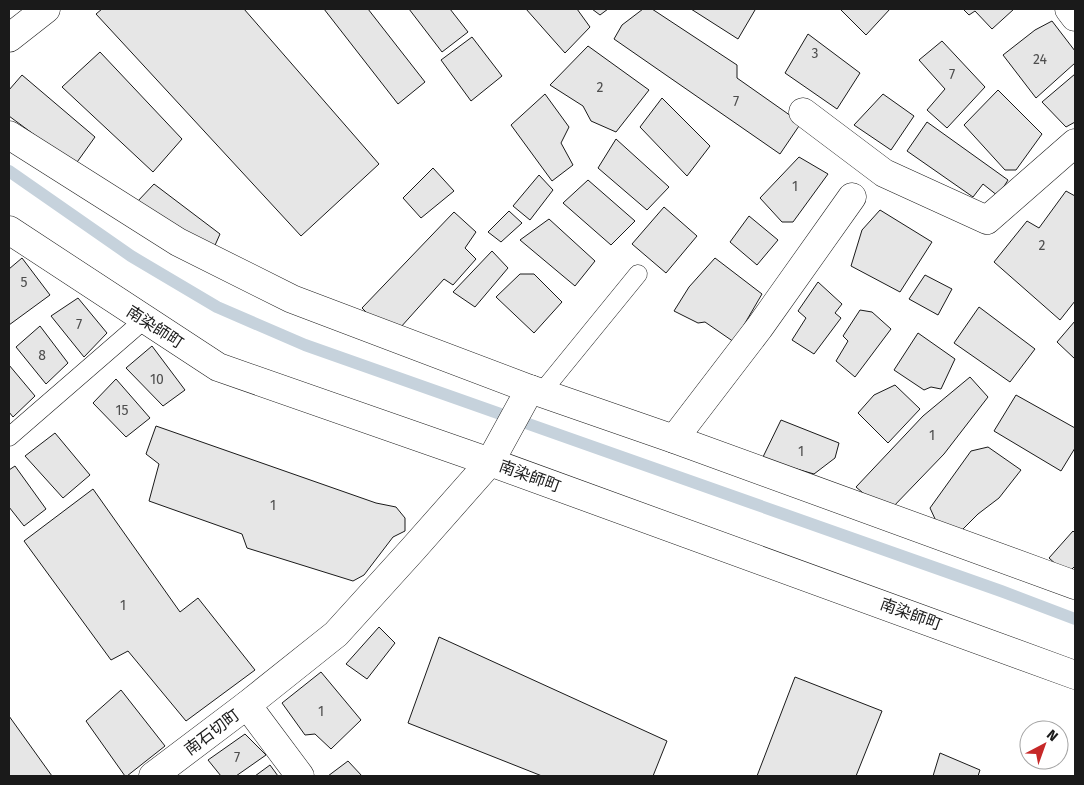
<svg xmlns="http://www.w3.org/2000/svg" width="1084" height="785" viewBox="0 0 1084 785" font-family="'Fira Sans','Noto Sans JP',sans-serif">
<style>
.lines{fill:none;stroke-linecap:round;stroke-linejoin:round}
.stream{stroke:#c6d2dc;stroke-width:12}
.building{fill:#e6e6e6;stroke:#1a1a1a}
.lane-casing{stroke:#1a1a1a;stroke-width:19}
.street-casing{stroke:#1a1a1a;stroke-width:29}
.secondary-casing{stroke:#1a1a1a;stroke-width:29}
.lane{stroke:#fff;stroke-width:18}
.street{stroke:#fff;stroke-width:28}
.secondary{stroke:#fff;stroke-width:28}
.labels{text-anchor:middle;dominant-baseline:central;stroke-width:4;stroke-linejoin:round;paint-order:stroke}
.number-label{font-size:14px;fill:#4d4d4d}
.street-label{font-size:16px;fill:#1a1a1a;stroke:#fff}
</style>
<rect width="100%" height="100%" fill="#fff"/>
<g class="lines">
<polyline class="stream" points="9,171 131,256 217,307 305,345 1001,591 1075,619"/>
</g>
<g class="building">
<polygon points="102,9 244,9 379,164 301,236 96,14"/>
<polygon points="324,9 368,9 425,82 398,104"/>
<polygon points="409,9 450,9 468,32 442,52"/>
<polygon points="526,9 577,9 590,27 565,53"/>
<polygon points="592,9 608,9 600,15"/>
<polygon points="643,9 652,9 737,65 737,78 801,123 780,154 614,39 622,25"/>
<polygon points="691,9 755,9 755,10 738,39"/>
<polygon points="840,9 890,9 866,35"/>
<polygon points="963,9 1014,9 992,29 975,11 969,15"/>
<polygon points="1052,21 1075,51 1075,63 1036,98 1003,55 1035,30"/>
<polygon points="808,34 860,73 837,109 785,73"/>
<polygon points="472,37 502,76 471,101 441,60"/>
<polygon points="942,41 985,87 947,128 927,110 945,89 919,60"/>
<polygon points="588,46 649,90 616,132 591,121 583,106 550,85"/>
<polygon points="100,52 182,139 153,172 62,87"/>
<polygon points="1075,74 1075,122 1066,127 1042,102"/>
<polygon points="22,75 95,137 75,165 9,116 9,90"/>
<polygon points="998,90 1042,134 1016,170 1005,170 964,125"/>
<polygon points="545,94 569,127 561,143 573,165 552,181 511,125"/>
<polygon points="883,94 914,116 891,150 854,125"/>
<polygon points="662,98 710,146 687,176 640,127"/>
<polygon points="927,122 1008,180 998,196 983,184 973,197 907,151"/>
<polygon points="616,139 669,187 647,210 598,168"/>
<polygon points="799,157 828,174 793,222 782,222 760,198"/>
<polygon points="433,168 454,191 421,218 403,198"/>
<polygon points="539,175 553,190 530,220 513,206"/>
<polygon points="588,180 635,221 611,245 563,203"/>
<polygon points="154,184 220,234 212,252 137,202"/>
<polygon points="1066,191 1075,196 1075,301 1060,320 994,262 1027,221 1039,228"/>
<polygon points="664,207 697,236 666,273 632,244"/>
<polygon points="880,210 932,242 900,292 851,266 862,230"/>
<polygon points="509,211 522,223 501,242 488,232"/>
<polygon points="454,212 476,232 465,248 476,259 453,285 444,279 400,328 377,323 362,308"/>
<polygon points="749,216 778,240 757,265 730,242"/>
<polygon points="549,219 595,261 575,286 520,240"/>
<polygon points="492,251 508,268 475,307 453,292"/>
<polygon points="22,258 50,295 9,325 9,269"/>
<polygon points="715,258 762,294 734,342 705,322 698,323 674,311 689,287"/>
<polygon points="520,274 534,274 562,302 534,333 496,297"/>
<polygon points="925,275 952,289 938,315 909,299"/>
<polygon points="818,282 842,304 835,313 841,318 814,354 792,340 806,318 798,311"/>
<polygon points="78,298 107,333 84,357 51,316"/>
<polygon points="979,307 1035,349 1010,382 954,343"/>
<polygon points="860,310 872,312 891,329 855,377 836,361 848,341 843,336"/>
<polygon points="1075,321 1075,359 1057,342"/>
<polygon points="40,326 68,363 46,384 16,347"/>
<polygon points="918,333 955,359 941,389 931,387 924,390 894,370"/>
<polygon points="152,346 185,390 163,406 126,368"/>
<polygon points="9,365 35,396 13,417 9,412"/>
<polygon points="970,377 988,397 944,454 891,509 876,504 856,487 923,416"/>
<polygon points="116,379 150,418 126,437 93,403"/>
<polygon points="895,385 920,409 888,443 858,413 874,395"/>
<polygon points="1016,395 1075,428 1075,448 1061,471 994,431"/>
<polygon points="781,420 839,443 835,458 814,474 762,459"/>
<polygon points="156,426 376,503 396,507 405,518 405,531 393,537 364,575 353,581 247,548 242,534 149,501 159,464 146,454"/>
<polygon points="55,433 90,475 63,498 25,456"/>
<polygon points="988,447 1021,470 999,498 978,514 962,530 936,521 930,508 971,451"/>
<polygon points="15,466 46,509 24,526 9,507 9,470"/>
<polygon points="93,489 180,612 198,598 255,670 186,721 128,651 111,660 24,541"/>
<polygon points="1073,531 1075,533 1075,566 1067,574 1049,558"/>
<polygon points="379,627 395,643 367,679 346,664"/>
<polygon points="439,637 667,741 653,776 542,776 408,723"/>
<polygon points="321,672 361,720 331,749 315,734 305,735 282,703"/>
<polygon points="795,677 882,711 856,776 757,776"/>
<polygon points="121,690 165,746 127,776 125,776 86,721"/>
<polygon points="9,716 52,776 9,776"/>
<polygon points="245,734 266,755 236,776 221,776 208,760"/>
<polygon points="940,753 980,770 978,776 933,776"/>
<polygon points="348,761 362,776 328,776"/>
<polygon points="270,765 278,776 255,776"/>
</g>
<g class="lines">
<g class="lane-casing">
<g id="lane">
<polyline points="541,393 638,274"/>
<polyline points="9,437 144,320"/>
</g>
</g>
<g class="street-casing">
<g id="street">
<polyline points="1069,9 1075,17"/>
<polyline points="803,112 884,173 987,220 1075,143"/>
<polyline points="9,135 178,242 292,299 530,389 674,439 1075,585"/>
<polyline points="9,230 218,367 490,462 1075,675"/>
<polyline points="674,439 759,328 852,197"/>
<polyline points="153,776 247,705"/>
<polyline points="300,776 247,705 336,634 414,548 490,462 530,389"/>
</g>
</g>
<g class="secondary-casing">
<polyline id="secondary" points="9,38 46,9"/>
</g>
<use href="#lane" class="lane"/>
<use href="#street" class="street"/>
<use href="#secondary" class="secondary"/>
</g>
<g class="labels">
<g class="number-label">
<text x="815" y="53">3</text>
<text x="1040" y="59">24</text>
<text x="952" y="74">7</text>
<text x="600" y="87">2</text>
<text x="736" y="101">7</text>
<text x="795" y="186">1</text>
<text x="1042" y="245">2</text>
<text x="24" y="282">5</text>
<text x="79" y="324">7</text>
<text x="42" y="355">8</text>
<text x="157" y="379">10</text>
<text x="122" y="410">15</text>
<text x="932" y="435">1</text>
<text x="801" y="451">1</text>
<text x="273" y="505">1</text>
<text x="123" y="605">1</text>
<text x="321" y="711">1</text>
<text x="237" y="757">7</text>
</g>
<g class="street-label">
<text transform="translate(155 327) rotate(33)">南染師町</text>
<text transform="translate(530 476) rotate(20)">南染師町</text>
<text transform="translate(911 614) rotate(20)">南染師町</text>
<text transform="translate(212 732) rotate(-37)">南石切町</text>
</g>
</g>
<rect width="1084" height="785" fill="none" stroke="#1a1a1a" stroke-width="20"/>
<g transform="translate(1044 745) rotate(41)"><circle r="24" fill="#ffffff" stroke="#a3a3a3"/>
<path d="M0-4L9 19L0 12L-9 19Z" fill="#c62828"/>
<text y="-8" font-size="14" font-weight="bold" text-anchor="middle" fill="#1a1a1a">N</text>
</g>
</svg>
